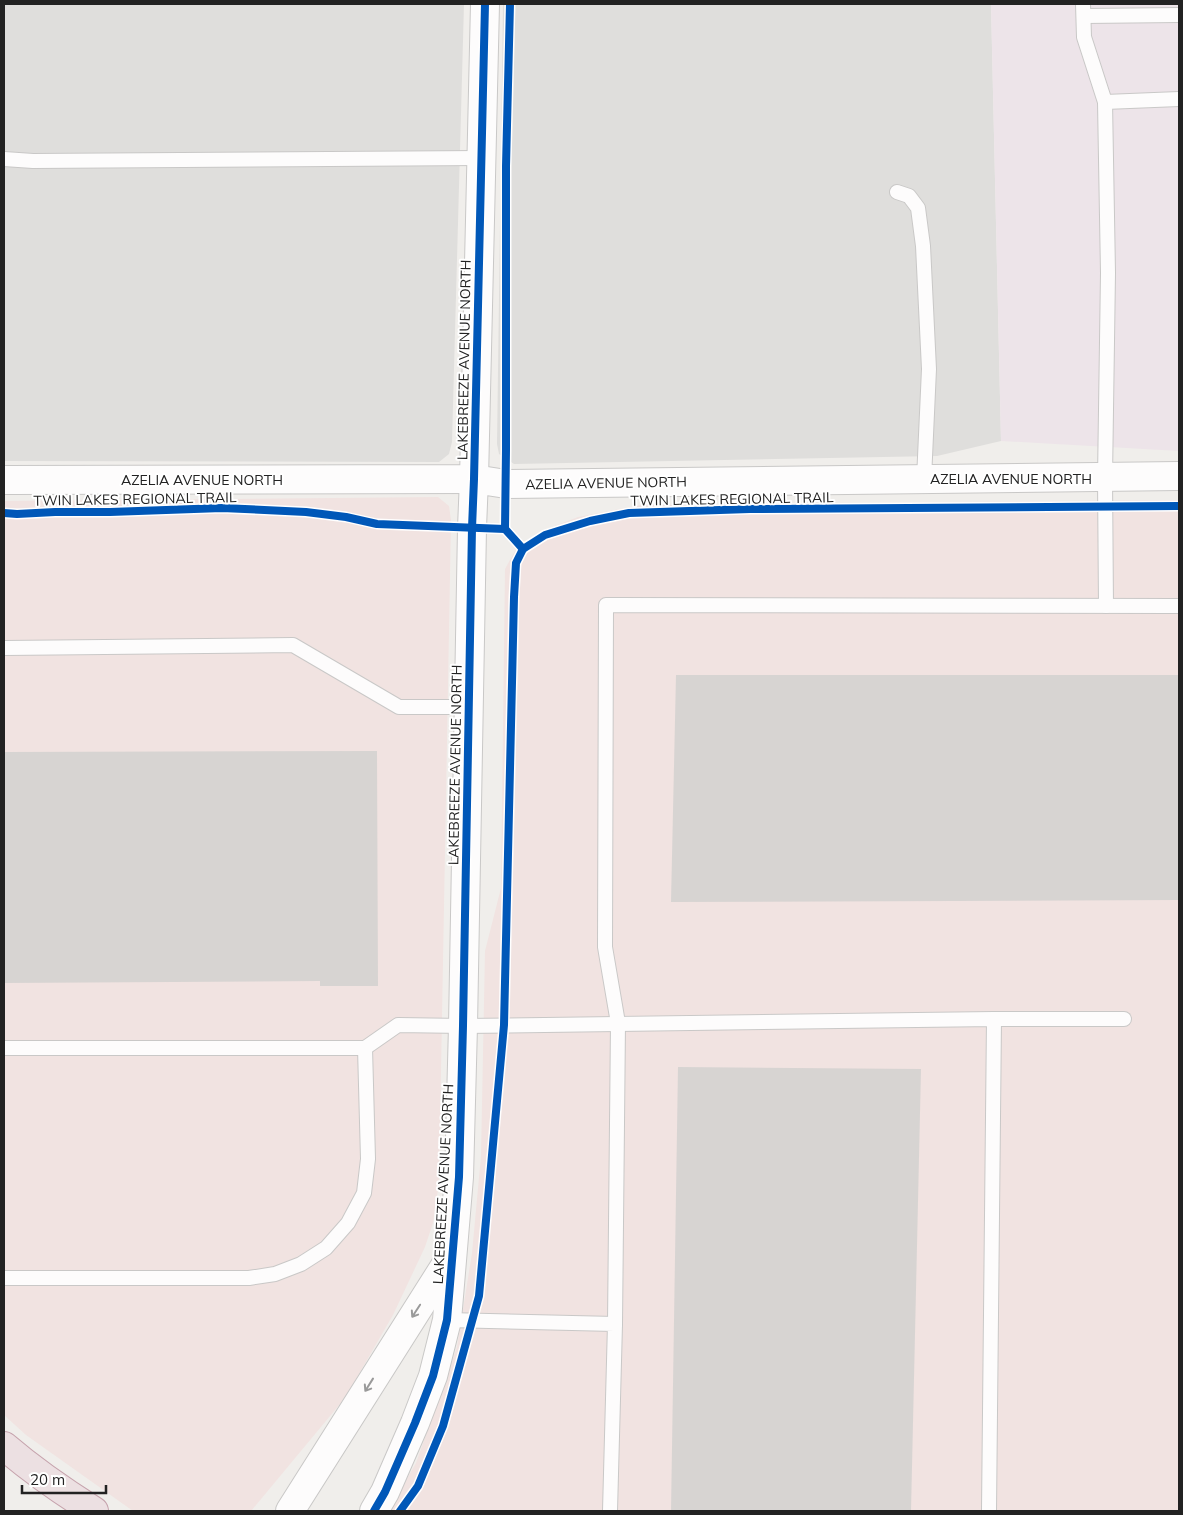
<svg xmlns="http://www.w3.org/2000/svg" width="1183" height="1515" viewBox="0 0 1183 1515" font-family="Mulish,sans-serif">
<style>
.residential{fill:#dfdedc}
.commercial{fill:#f1e3e1}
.industrial{fill:#ede4e9}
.building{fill:#d7d4d2}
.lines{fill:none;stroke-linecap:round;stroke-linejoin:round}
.service-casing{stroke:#c9c8c7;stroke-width:16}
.minor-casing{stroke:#c9c8c7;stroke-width:30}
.tertiary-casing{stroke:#c9c8c7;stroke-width:30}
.motorway-casing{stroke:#c5a2ac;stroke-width:30}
.service{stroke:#fdfcfc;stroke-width:14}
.minor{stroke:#fdfcfc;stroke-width:28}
.tertiary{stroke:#fdfcfc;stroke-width:28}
.motorway{stroke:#ece0e2;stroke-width:28}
.cycleway-casing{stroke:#fff;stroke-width:11}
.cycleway{stroke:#0057b8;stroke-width:8}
.oneway{stroke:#9a9a9a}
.labels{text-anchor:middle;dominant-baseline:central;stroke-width:4;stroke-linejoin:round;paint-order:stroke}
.street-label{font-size:14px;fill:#222;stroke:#fff}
</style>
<rect width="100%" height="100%" fill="#f0eeeb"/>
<g class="residential">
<polygon points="4,4 464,4 452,442 449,454 439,462 4,461"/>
<polygon points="503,4 991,4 1001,441 937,456 514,464 499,454 497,444"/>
</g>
<g class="commercial">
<polygon points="438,497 449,506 451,520 439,1183 433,1223 425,1247 393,1315 345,1398 251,1511 133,1511 26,1435 4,1415 4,501"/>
<polygon points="1179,500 1179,1511 388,1511 416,1463 457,1347 472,1253 481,1156 485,951 501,888 505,569 515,551 537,533 578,517 641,505"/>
</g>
<polygon class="industrial" points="991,4 1179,4 1179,451 1001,441"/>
<g class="building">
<polygon points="676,675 1179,675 1179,900 671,902"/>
<polygon points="377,751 378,986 320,986 320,981 4,983 4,752"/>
<polygon points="678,1067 921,1069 911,1511 671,1511"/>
</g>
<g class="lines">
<g class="service-casing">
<g id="service">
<polyline points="1083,4 1084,37 1105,102"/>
<polyline points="1084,16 1179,15"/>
<polyline points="4,159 33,161 481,158"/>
<polyline points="897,192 909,196 918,208 923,246 929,369 924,479"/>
<polyline points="1106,606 1105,478 1108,273 1105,102 1179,99"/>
<polyline points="4,648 293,645 399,707 469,707"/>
<polyline points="994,1019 1124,1019"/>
<polyline points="4,1048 365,1048 398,1025 463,1026 994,1019 989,1511"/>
<polyline points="4,1278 249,1278 275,1274 301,1264 326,1248 348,1223 364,1193 368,1159 365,1048"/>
<polyline points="447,1320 615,1324 610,1511"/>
<polyline points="615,1324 618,1023 605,947 606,605 1179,606"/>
</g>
</g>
<g class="minor-casing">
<polyline id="minor" points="4,480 474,479 485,4"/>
</g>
<g class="tertiary-casing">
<g id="tertiary">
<polyline points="290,1511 450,1258"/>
<polyline points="374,1511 385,1492 415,1423 433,1376 447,1320 459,1177 463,1026 472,528 474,479 506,484 1179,476"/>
</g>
</g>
<g class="motorway-casing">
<path id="motorway" d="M4,1446C32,1470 62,1491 94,1511"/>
</g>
<use href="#service" class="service"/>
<use href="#minor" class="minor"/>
<use href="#tertiary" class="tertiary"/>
<use href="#motorway" class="motorway"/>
<g class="cycleway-casing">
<g id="cycleway">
<polyline points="4,513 17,514 55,512 110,512 222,508 306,512 346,517 377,524 505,529 523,549 545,535 590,521 629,513 750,509 1179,506"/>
<polyline points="505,529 506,450 506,166 510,4"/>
<polyline points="374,1511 385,1492 415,1423 433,1376 447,1320 459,1177 463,1026 472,528 474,479 485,4"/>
<polyline points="400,1511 418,1486 443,1426 479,1296 504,1025 514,597 516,563 523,549"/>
</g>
</g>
<use href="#cycleway" class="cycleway"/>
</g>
<defs><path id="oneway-shaft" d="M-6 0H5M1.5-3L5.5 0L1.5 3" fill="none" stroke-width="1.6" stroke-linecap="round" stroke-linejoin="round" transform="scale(1.25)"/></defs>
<g class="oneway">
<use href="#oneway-shaft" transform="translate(416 1311) rotate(123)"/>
<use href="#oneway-shaft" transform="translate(369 1385) rotate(122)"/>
</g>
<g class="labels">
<g class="street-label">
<text transform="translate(464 360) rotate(-89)">LAKEBREEZE AVENUE NORTH</text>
<text x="1011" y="479">AZELIA AVENUE NORTH</text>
<text x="202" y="480">AZELIA AVENUE NORTH</text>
<text transform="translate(606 483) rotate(-1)">AZELIA AVENUE NORTH</text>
<text transform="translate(135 499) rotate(-1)">TWIN LAKES REGIONAL TRAIL</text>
<text transform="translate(732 499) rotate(-1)">TWIN LAKES REGIONAL TRAIL</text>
<text transform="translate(455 765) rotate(-89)">LAKEBREEZE AVENUE NORTH</text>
<text transform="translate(443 1184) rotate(-87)">LAKEBREEZE AVENUE NORTH</text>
</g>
</g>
<rect width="1183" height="1515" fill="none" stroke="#222222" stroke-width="10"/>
<path d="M22 1485v8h84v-8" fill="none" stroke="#222222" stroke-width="2.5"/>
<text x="30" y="1485" font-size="15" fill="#222222" stroke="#ffffff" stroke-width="4" paint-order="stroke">20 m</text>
</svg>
